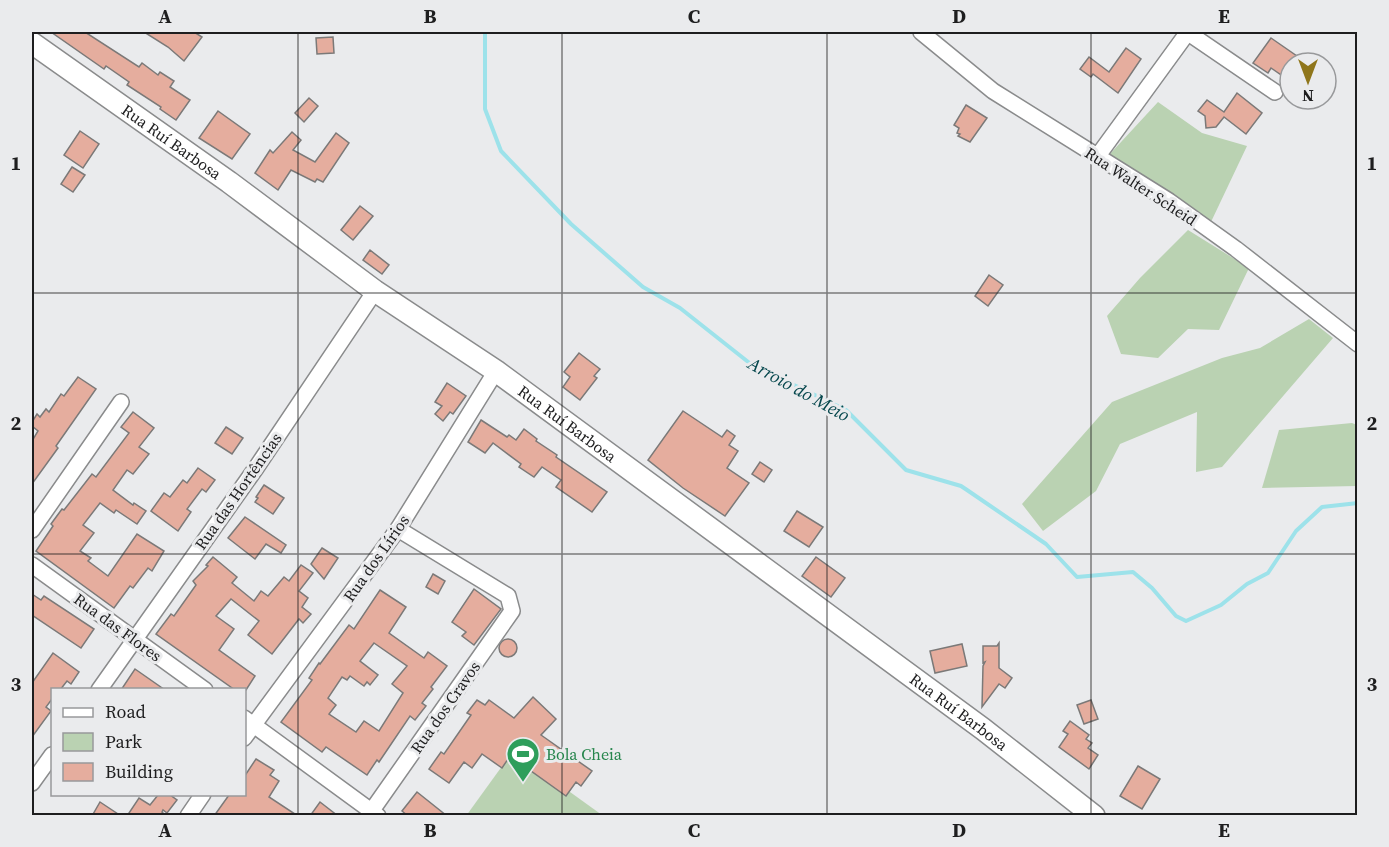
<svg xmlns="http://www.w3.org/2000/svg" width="1389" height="847" viewBox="0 0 1389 847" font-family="'Source Serif 4',serif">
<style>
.green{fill:#bad2b2}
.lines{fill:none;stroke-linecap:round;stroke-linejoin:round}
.stream{stroke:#9de2ea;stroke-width:4}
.building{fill:#e5ad9e;stroke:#7b7978;stroke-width:1.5;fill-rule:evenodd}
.street-casing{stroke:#8a8b8c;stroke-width:18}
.secondary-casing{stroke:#8a8b8c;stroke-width:24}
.street{stroke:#fff;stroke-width:15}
.secondary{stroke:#fff;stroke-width:21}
.grid{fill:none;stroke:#1e1e1f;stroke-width:1.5;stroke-opacity:0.55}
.labels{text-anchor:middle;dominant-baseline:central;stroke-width:6;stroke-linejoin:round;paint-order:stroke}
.street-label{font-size:16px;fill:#1e1e1f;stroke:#eaebed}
.leisure-label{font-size:16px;fill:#27864d;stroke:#eaebed;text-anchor:start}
.water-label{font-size:18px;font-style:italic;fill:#06474d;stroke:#eaebed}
.neatline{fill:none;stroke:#1e1e1f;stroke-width:2}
.grid-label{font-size:20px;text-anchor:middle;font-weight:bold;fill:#1e1e1f}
</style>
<rect width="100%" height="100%" fill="#eaebed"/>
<g class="green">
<polygon points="1158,102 1202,133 1247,146 1210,224 1109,155"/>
<polygon points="1188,230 1249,268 1219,330 1188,329 1158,358 1121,354 1107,316 1140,278"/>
<polygon points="1309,319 1333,338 1222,467 1196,472 1197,412 1120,444 1096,491 1043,531 1022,504 1112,402 1222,358 1260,348"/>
<polygon points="1352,423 1357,425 1357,486 1262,488 1279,430"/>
<polygon points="513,751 602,815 466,816"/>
</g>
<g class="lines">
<polyline class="stream" points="485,32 485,109 501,151 571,224 643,287 680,308 752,365 846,410 906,470 961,486 967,490 1046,544 1077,577 1133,572 1152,588 1176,616 1186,621 1221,605 1247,584 1268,573 1296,531 1322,507 1358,503"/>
</g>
<g class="building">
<polygon points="51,32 85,32 139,67 142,63 158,75 160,72 174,81 170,87 190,100 176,120 160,109 161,107 127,85 129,82 106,66 104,69"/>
<polygon points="144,32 194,32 202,37 184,61 168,47"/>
<polygon points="333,37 334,53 317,54 316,38"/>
<polygon points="1271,38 1307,63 1290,63 1290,81 1271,68 1268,73 1253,63"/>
<polygon points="1126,48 1141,59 1118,93 1093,74 1091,77 1080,69 1089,57 1109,72"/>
<polygon points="1237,93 1262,113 1246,134 1224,117 1216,127 1206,128 1205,116 1198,111 1207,100 1224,112"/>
<polygon points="309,98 318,106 304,122 295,113"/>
<polygon points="966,105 987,118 970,142 958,136 960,134 957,133 959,128 954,125"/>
<polygon points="218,111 250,134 232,159 199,138"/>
<polygon points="80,131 99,144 83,168 64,155"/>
<polygon points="292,132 301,140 293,150 315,162 336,133 349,143 323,182 317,179 315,182 291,170 278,190 255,173 270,150 273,153"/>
<polygon points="72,167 85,175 73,192 61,184"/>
<polygon points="360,206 373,216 353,240 341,230"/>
<polygon points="370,250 389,265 382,274 363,260"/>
<polygon points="989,275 1003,285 988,306 975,296"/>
<polygon points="579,353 600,369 594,376 597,378 580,400 563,387 570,377 564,372"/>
<polygon points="78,377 96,389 56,446 58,448 32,484 32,441 38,431 32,426 32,422 37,414 40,417 46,409 49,412 61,394 64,396"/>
<polygon points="447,383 466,396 453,414 450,412 443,421 435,414 442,406 435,402"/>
<polygon points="683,411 722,437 727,430 735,436 729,445 738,451 727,468 749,483 725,516 683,488 648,460"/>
<polygon points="133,412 154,428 139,447 149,454 133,474 127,470 113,490 133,505 134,503 146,511 137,524 116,510 114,513 100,503 83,525 94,533 80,551 91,558 88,561 108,576 137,534 164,551 152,571 148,568 133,588 130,586 114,608 36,551 53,526 51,524 62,509 64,510 92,474 96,477 129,433 121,427"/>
<polygon points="481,420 507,437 509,435 516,440 524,429 537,439 536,441 557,455 556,457 607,492 592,512 556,487 561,480 542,467 534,477 519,467 521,464 493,443 485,453 468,442"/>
<polygon points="226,427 243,438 232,454 215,443"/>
<polygon points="760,462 772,470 764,482 752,474"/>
<polygon points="198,468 215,480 206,492 202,489 187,509 191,512 178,531 151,511 164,493 170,497 183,480 187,483"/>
<polygon points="264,485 284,498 273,514 255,502 258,498 256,497"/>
<polygon points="797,511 823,527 809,547 784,531"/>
<polygon points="245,517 286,545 281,553 266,544 255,559 228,538"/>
<polygon points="322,548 338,558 324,579 311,564"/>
<polygon points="213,557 237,577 232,583 254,601 261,591 268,596 284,577 289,581 301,565 313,573 299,591 308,598 302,607 311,614 303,623 299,619 272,654 248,635 259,621 231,599 216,616 234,629 219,650 255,676 246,690 235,690 156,634 171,614 174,616 196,585 193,581 208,566 206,565"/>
<polygon points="816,557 845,578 831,597 802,576"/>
<polygon points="433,574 445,581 438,594 426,587"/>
<polygon points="474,589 501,609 474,645 462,636 466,632 452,622"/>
<path d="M380,590L406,607L389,633L424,658L428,652L447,666L431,687L433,689L422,703L426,706L415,720L410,716L379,762L377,760L367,775L326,747L322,752L281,722L312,680L309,678L319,663L320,664L349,625L354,629ZM374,643L407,666L392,684L403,693L379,731L364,721L356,732L329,714L336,705L328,698L342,677L347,680L350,676L364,686L367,682L370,685L378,675L360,661Z"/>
<polygon points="32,594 41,600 44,596 94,629 81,648 32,615"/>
<circle cx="508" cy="648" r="9"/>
<polygon points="999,643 999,668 1012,678 1005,688 999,684 982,707 983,666 985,662 983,663 983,646 997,646"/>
<polygon points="962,644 967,666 935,673 930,651"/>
<polygon points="53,653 79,672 71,684 67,681 60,690 52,690 52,699 46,707 51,711 32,737 32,683"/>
<polygon points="135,669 165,690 121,690"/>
<polygon points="533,697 556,719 541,735 592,771 581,786 576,782 566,796 510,756 502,768 482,754 472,768 464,762 449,783 429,769 441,752 444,754 471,715 467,713 477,700 485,705 489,700 514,718"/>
<polygon points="1091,700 1098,719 1084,724 1077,705"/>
<polygon points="1070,721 1089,735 1086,739 1092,743 1088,748 1098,755 1089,769 1059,747 1068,734 1063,731"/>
<polygon points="256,759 274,770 270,775 279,781 269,797 298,816 214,816 229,795 244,795 244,777"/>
<polygon points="1138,766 1160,779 1142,809 1120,796"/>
<polygon points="417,792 447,816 408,816 402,811"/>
<polygon points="158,795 170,795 177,800 167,813 163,810 162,812 166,816 127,816 139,798 150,805"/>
<polygon points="100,802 121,816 92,816"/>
<polygon points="320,802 338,816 310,816"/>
</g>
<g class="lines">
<g class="street-casing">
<g id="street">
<polyline points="921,32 993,91 1169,201 1236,249 1358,344"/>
<polyline points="1187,32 1275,92"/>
<polyline points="1097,157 1188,32"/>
<polyline points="32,530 121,402"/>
<polyline points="32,565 205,690"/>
<polyline points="99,690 256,468 375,291"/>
<polyline points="244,718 378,816"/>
<polyline points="244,738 398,529 496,371"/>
<polyline points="32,783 52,755"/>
<polyline points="188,816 203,794"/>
<polyline points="368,816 512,611 508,596 398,529"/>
</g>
</g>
<g class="secondary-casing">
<g id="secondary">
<path id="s1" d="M32,43L229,182L375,291L496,371L983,729L1094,816"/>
</g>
</g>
<use href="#street" class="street"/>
<use href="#secondary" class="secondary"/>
</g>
<path class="grid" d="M298,32V816M562,32V816M827,32V816M1091,32V816M32,293H1358M32,554H1358"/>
<defs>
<g id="stadium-pin" transform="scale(1.725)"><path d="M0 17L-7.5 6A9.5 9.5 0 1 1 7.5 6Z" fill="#2e9e5b" stroke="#eaebed"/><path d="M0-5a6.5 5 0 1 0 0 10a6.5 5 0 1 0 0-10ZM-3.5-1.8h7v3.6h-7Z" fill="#fff"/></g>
</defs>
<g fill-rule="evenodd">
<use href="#stadium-pin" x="523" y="754"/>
</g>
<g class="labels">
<g class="street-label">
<text stroke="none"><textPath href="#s1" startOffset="171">Rua Ruí Barbosa</textPath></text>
<text transform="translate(1141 186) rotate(33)">Rua Walter Scheid</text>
<text stroke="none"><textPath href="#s1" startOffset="657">Rua Ruí Barbosa</textPath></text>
<text transform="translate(238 491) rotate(-55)">Rua das Hortências</text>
<text transform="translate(376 558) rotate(-55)">Rua dos Lírios</text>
<text transform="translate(118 627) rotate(36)">Rua das Flores</text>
<text transform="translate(445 707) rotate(-55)">Rua dos Cravos</text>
<text stroke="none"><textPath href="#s1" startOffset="1143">Rua Ruí Barbosa</textPath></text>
</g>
<g class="leisure-label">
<text x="546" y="754">Bola Cheia</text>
</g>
<g class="water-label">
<text transform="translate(799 389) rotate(29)">Arroio do Meio</text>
</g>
</g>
<rect width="1389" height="847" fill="none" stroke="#eaebed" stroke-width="66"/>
<rect x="51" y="688" width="195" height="108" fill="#eaebed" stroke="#98999b" stroke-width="1.5"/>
<rect x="63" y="708" width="30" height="9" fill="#ffffff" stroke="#98999b" stroke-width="1.5"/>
<text x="105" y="718" font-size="18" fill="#1e1e1f">Road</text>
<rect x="63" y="733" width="30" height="18" fill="#bad2b2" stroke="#98999b" stroke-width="1.5"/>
<text x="105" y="748" font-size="18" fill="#1e1e1f">Park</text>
<rect x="63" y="763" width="30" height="18" fill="#e5ad9e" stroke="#98999b" stroke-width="1.5"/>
<text x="105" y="778" font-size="18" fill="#1e1e1f">Building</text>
<g transform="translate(1308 81) rotate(180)"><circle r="28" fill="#eaebed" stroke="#98999b" stroke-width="1.5"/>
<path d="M0-4.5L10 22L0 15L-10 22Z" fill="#8f761b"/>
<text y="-9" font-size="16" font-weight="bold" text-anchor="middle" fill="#1e1e1f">N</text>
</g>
<rect x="33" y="33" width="1323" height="781" class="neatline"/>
<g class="grid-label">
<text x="165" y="23">A</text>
<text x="430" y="23">B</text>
<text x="694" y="23">C</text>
<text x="959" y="23">D</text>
<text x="1224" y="23">E</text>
<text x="16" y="170">1</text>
<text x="1372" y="170">1</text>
<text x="16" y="430">2</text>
<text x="1372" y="430">2</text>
<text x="16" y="691">3</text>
<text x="1372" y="691">3</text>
<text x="165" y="837">A</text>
<text x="430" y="837">B</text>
<text x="694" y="837">C</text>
<text x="959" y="837">D</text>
<text x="1224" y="837">E</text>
</g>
</svg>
